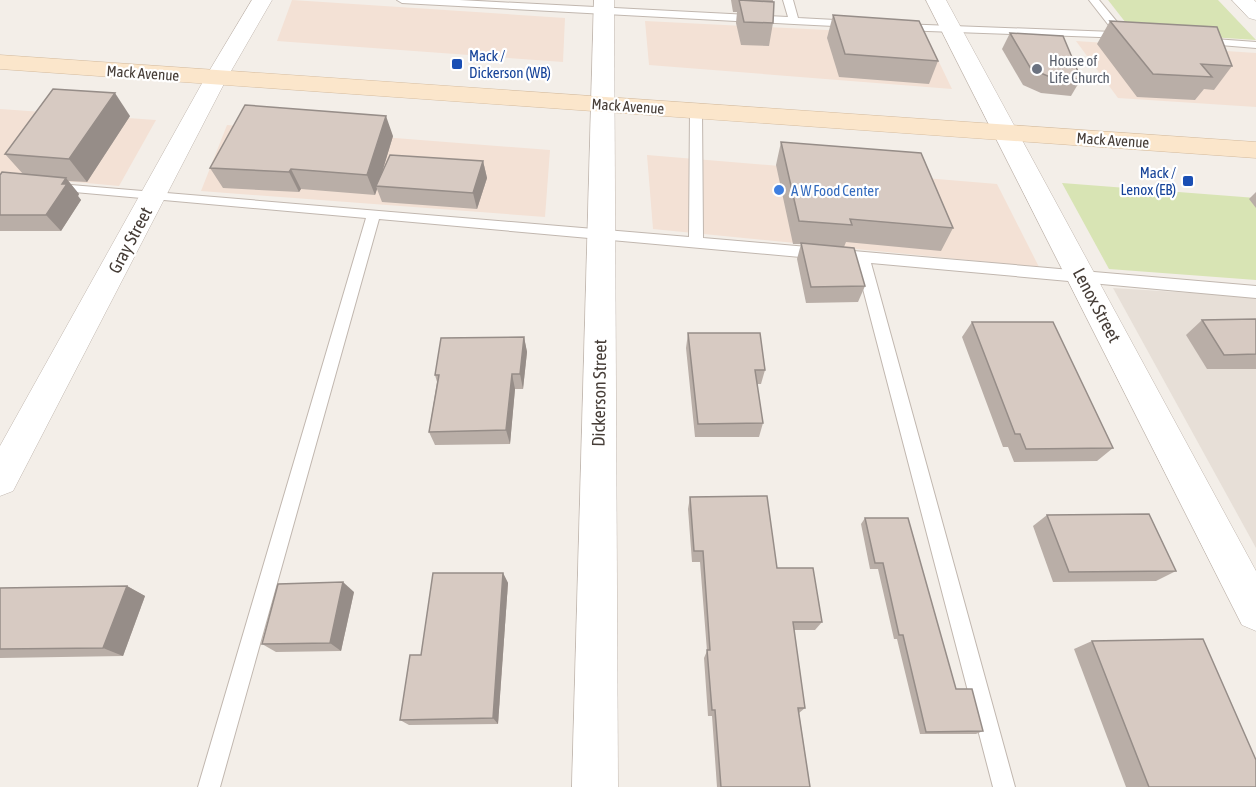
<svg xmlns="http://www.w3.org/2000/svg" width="1256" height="787" viewBox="0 0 1256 787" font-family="'Asap Condensed',sans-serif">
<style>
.residential{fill:#e7dfd7}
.commercial{fill:#f3e1d5}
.green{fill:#d8e4b4}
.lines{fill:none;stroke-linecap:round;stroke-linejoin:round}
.service-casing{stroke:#c1b7af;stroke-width:2}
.minor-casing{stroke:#c1b7af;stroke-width:1}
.secondary-casing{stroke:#d3ba9d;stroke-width:1}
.service{fill:#fff;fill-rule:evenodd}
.minor{fill:#fff;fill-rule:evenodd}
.secondary{fill:#fbe6cb;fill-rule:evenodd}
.wall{fill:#b9aea7}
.shaded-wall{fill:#968d88}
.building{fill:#d7cac2;stroke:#968d88;stroke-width:1.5}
.transit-dot{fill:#1a4fb4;stroke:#fff;stroke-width:2}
.worship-dot{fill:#6b7280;stroke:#fff;stroke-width:2}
.shop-dot{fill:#3f7fe0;stroke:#fff;stroke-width:2}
.labels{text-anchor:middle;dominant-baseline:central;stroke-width:4.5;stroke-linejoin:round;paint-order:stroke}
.far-transit-label{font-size:15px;fill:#164399;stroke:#fff;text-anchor:start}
.far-worship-label{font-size:15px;fill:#5b616d;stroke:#fff;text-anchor:start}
.far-street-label{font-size:15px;fill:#463d37;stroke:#fff}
.far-shop-label{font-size:15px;fill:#366cbe;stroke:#fff;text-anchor:start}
.street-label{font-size:18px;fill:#463d37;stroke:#fff}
</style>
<rect width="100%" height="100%" fill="#f3eee8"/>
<polygon class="residential" points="1113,288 1256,297 1256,548"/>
<g class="commercial">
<polygon points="292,0 565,18 563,62 277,41"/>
<polygon points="645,21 926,35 952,89 649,65"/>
<polygon points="1076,41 1256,53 1256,107 1118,98"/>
<polygon points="0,109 156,120 119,186 0,175"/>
<polygon points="227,125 550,150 545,217 201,191"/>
<polygon points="647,155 997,184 1039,267 653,229"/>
</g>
<g class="green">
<polygon points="1108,0 1218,0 1256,40 1133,32"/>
<polygon points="1062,183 1256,198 1256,280 1109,269"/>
</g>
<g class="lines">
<g class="service-casing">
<g id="service">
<polygon points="397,0 459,0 788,17 783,0 793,0 798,18 854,21 859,24 854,27 794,24 402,3"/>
<polygon points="1089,0 1099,0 1127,34 1127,38 900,30 895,27 900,24 1114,32"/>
<polygon points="1200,38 1256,42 1256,48 1196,43 1195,41"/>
<polygon points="696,107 702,111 703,238 1256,286 1256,298 871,263 1015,787 993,787 856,262 379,219 220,787 198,787 366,218 52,190 47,189 45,186 47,183 689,237 690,111"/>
</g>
</g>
<g class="minor-casing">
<g id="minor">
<polygon points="252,0 272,0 227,78 13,491 0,496 0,446 205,78"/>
<polygon points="594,0 614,0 618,787 572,787"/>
<polygon points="926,0 946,0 1256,571 1256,631 1242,625"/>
<polygon points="1232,0 1254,0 1256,2 1256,20 1249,18"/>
</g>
</g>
<g class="secondary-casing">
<polygon id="secondary" points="0,55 1256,142 1256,158 0,69"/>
</g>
<use href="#service" class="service"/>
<use href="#minor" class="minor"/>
<use href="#secondary" class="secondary"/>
</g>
<g class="wall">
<polygon points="731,0 773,0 773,23 769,46 741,45 736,23 737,12 733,12"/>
<polygon points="833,15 938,61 929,84 839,77 827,38"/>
<polygon points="1110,21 1232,66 1214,90 1204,89 1195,100 1137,97 1097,44"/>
<polygon points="1010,33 1081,79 1071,96 1041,93 1023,85 1002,49"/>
<polygon points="130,116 87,182 68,181 79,194 78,196 81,200 61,231 0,231 0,175 23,174 5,154"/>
<polygon points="393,136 382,172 483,161 487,178 477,209 382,202 377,189 375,195 301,189 299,192 223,188 210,168"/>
<polygon points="781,142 953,228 941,251 846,242 844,247 865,286 858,302 806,303 797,259 801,244 793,244 776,165"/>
<polygon points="1256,192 1256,208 1249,199"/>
<polygon points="1256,319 1256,369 1207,369 1186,335 1202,320"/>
<polygon points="972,322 1113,448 1097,461 1014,462 1008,447 1003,447 962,337"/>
<polygon points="688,333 765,370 761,384 757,384 763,423 759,437 695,437 686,348"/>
<polygon points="524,337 527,352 523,389 515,389 510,444 435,445 429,432 437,382 435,375"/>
<polygon points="690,497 777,568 822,622 815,630 794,630 805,708 799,713 810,787 717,787 712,716 708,716 704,658 707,651 700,562 692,562 688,509"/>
<polygon points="1047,515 1176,571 1156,581 1053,582 1033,526"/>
<polygon points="865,518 956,689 983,731 976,734 920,734 897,639 894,639 878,569 870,569 861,524"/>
<polygon points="503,573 508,583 498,724 409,725 400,720 421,655"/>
<polygon points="127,586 145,596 123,656 0,658 0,588"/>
<polygon points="354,592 341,651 276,652 262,644"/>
<polygon points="1092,641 1256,787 1126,787 1074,649"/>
</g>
<g class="shaded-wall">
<polygon points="115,93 130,116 87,182 69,159"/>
<polygon points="386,116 393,136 378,186 376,186 377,189 375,195 367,175"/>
<polygon points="483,161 487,178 477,209 473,193"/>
<polygon points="291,169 301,189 299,192 289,172"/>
<polygon points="66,178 79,194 78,196 81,200 61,231 46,215 62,184"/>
<polygon points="524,337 527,352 523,389 520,374"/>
<polygon points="512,374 515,389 510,444 506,430"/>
<polygon points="503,573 508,583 498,724 493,718"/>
<polygon points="343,582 354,592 341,651 330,643"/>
<polygon points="127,586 145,596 123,656 103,648"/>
</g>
<g class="building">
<polygon points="739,0 774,2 773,23 744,22"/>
<polygon points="833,15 919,21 938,61 845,54"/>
<polygon points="1110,21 1217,27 1232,66 1201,64 1212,77 1153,74"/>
<polygon points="1010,33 1063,36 1081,79 1050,77 1031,69"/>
<polygon points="53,89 115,93 69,159 5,154"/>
<polygon points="245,105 386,116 367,175 291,169 289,172 210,168"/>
<polygon points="781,142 921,153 953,228 850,219 852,225 799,221"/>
<polygon points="390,155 483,161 473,193 376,186"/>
<polygon points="2,172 66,178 62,184 67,184 46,215 0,215 0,175"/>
<polygon points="801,243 854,248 865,286 811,287"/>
<polygon points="1256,319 1256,354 1224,355 1202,320"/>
<polygon points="972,322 1053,322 1113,448 1026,449 1020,434 1015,434"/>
<polygon points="688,333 760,333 765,370 755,370 763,423 698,424"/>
<polygon points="524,337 520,374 512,374 506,430 429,432 439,375 435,375 441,338"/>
<polygon points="767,496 777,568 813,568 822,622 793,622 805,708 798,708 810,787 721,787 715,710 712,710 707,650 710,650 703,551 694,551 690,497"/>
<polygon points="1149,514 1176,571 1069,572 1047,515"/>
<polygon points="865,518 908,518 956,689 972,689 983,731 926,732 903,635 899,635 883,563 875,563"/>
<polygon points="433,573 503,573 493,718 400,720 410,655 421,655"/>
<polygon points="343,582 330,643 262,644 278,584"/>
<polygon points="127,586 103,648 0,649 0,588"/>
<polygon points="1203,639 1256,760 1256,787 1149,787 1092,641"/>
</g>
<g class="transit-dot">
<rect x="451" y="58" width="12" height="12" rx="3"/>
<rect x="1182" y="175" width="12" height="12" rx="3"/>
</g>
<circle class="worship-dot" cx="1037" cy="69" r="6"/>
<circle class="shop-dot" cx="779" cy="190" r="6"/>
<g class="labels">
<g class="far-transit-label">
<text x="469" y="55">Mack /<tspan x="469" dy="17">Dickerson (WB)</tspan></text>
<text x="1176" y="172" text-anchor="end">Mack /<tspan x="1176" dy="17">Lenox (EB)</tspan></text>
</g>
<g class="far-worship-label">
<text x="1049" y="60">House of<tspan x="1049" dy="17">Life Church</tspan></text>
</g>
<g class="far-street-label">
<text transform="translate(143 73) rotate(4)">Mack Avenue</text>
<text transform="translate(628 106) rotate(4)">Mack Avenue</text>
<text transform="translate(1113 140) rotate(4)">Mack Avenue</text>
</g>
<g class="far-shop-label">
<text x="791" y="190">A W Food Center</text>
</g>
<g class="street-label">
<text transform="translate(130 240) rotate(-62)">Gray Street</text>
<text transform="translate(1097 305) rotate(62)">Lenox Street</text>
<text transform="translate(599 393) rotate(-89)">Dickerson Street</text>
</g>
</g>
</svg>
